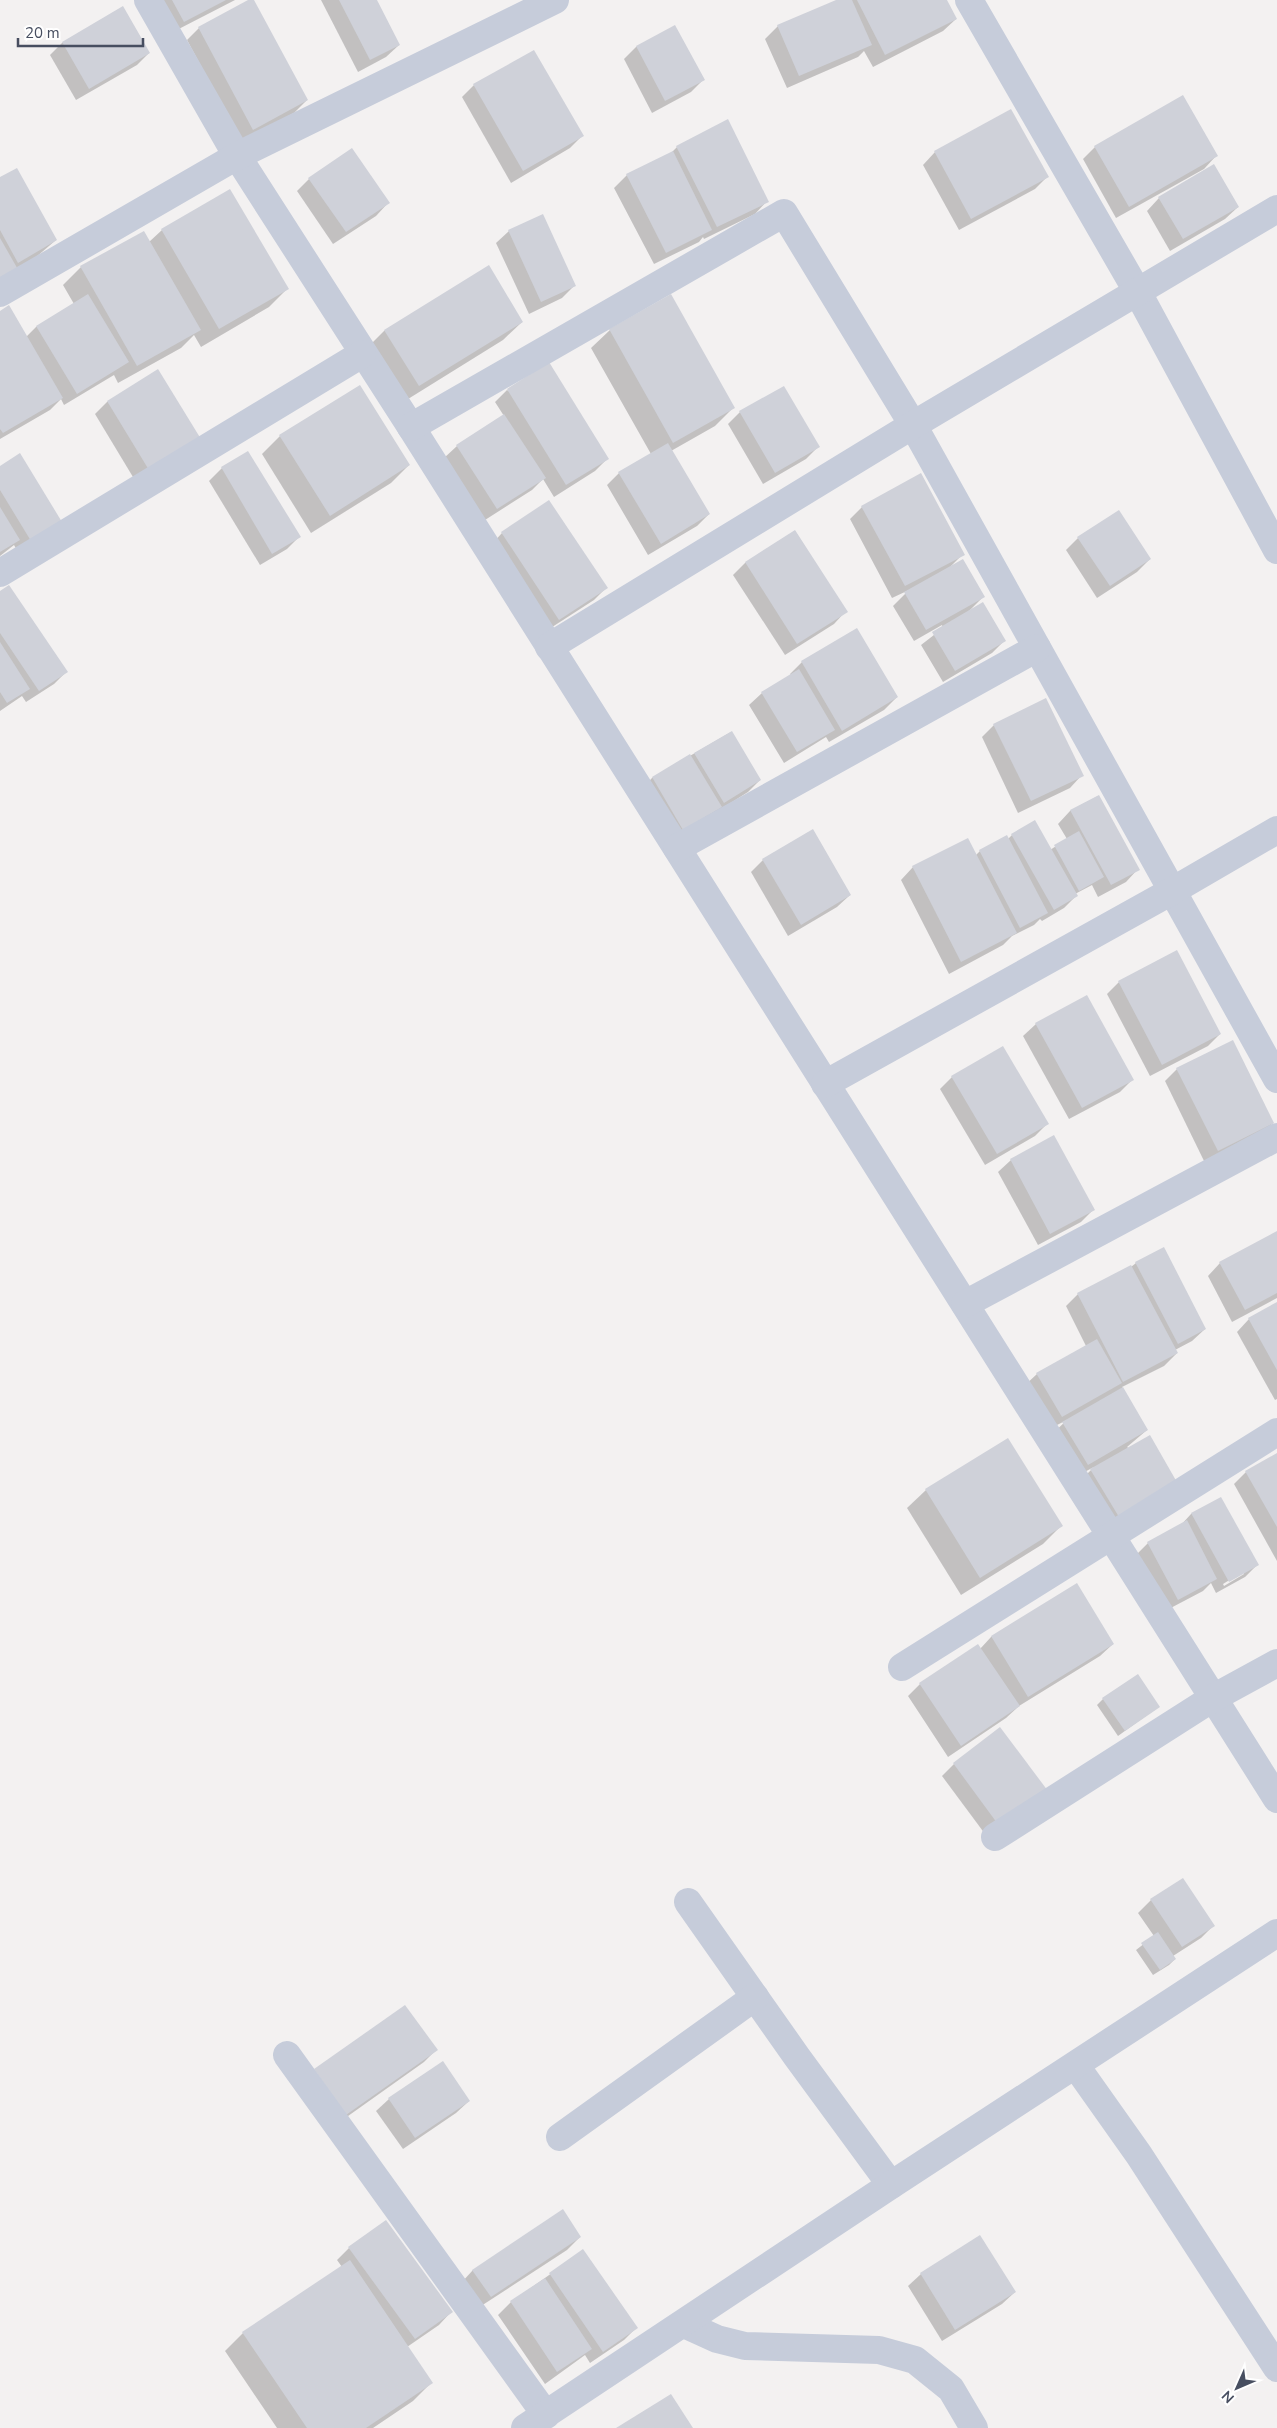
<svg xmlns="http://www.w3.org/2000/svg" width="1277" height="2428" viewBox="0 0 1277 2428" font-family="'Nunito Sans',sans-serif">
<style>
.shadow{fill:#0003;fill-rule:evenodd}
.building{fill:#cfd1d9}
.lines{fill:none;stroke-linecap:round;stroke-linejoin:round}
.minor{stroke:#c6ccda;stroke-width:28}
</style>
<rect width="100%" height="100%" fill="#f3f1f1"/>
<g class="shadow">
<polygon points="154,0 235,0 171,33"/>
<polygon points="251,0 253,0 307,100 294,113 241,141 187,40 199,28"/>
<polygon points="321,0 376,0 399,45 386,57 358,72"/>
<polygon points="839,0 946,0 956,19 943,31 873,67 864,51 858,57 787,88 765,39 778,26"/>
<polygon points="123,8 149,53 137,65 76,100 50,55 62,43"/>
<polygon points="675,27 703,80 691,92 652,113 624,59 636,47"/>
<polygon points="474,85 582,136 570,148 511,183 462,97"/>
<polygon points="677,147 767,201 755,214 704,239 703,237 699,242 654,264 614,188 627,175 670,154"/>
<polygon points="1095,147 1216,156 1204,169 1116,218 1083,159"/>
<polygon points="935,152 1047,177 1035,189 959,230 923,165"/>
<polygon points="0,179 56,240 0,288"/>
<polygon points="309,179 388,203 376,216 333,244 297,191"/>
<polygon points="230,191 287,289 269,307 201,347 194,335 181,348 118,383 114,375 64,405 61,399 50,410 0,439 0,312 26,337 36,327 74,304 63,285 81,267 149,242 162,230"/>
<polygon points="1159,198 1238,207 1225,219 1170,251 1147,211"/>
<polygon points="509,231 574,286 562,298 529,314 496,243"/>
<polygon points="488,267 522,322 503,340 400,404 366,349 384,331"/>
<polygon points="670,296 733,408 715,426 671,451 709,514 697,526 648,555 607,485 619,473 651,454 591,348 610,330"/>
<polygon points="158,371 202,444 139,487 95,414 107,402"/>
<polygon points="507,390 607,459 595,471 554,497 543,479 532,490 485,520 444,458 457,446 504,416 495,402"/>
<polygon points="740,412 818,447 806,459 763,484 728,424"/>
<polygon points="280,436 409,465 391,483 311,533 262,454"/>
<polygon points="248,453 299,537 287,549 260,565 209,481 222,468"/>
<polygon points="0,467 60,522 18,552 14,545 0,556"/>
<polygon points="862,507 963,554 951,566 983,597 969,611 1004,641 992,653 943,682 921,645 943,628 942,625 914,641 893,606 909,590 892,598 850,519"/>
<polygon points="795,531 846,611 834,624 785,655 733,575 745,563"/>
<polygon points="502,533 606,588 594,600 546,631 490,546"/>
<polygon points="1078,538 1150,559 1137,572 1097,598 1066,550"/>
<polygon points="0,592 66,672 54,684 26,702 22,696 0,711"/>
<polygon points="802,662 897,697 884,710 829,742 826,737 784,763 749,705 762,693 791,676 790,674"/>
<polygon points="994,725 1082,775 1070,788 1018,813 982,737"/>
<polygon points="731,732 760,780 748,792 671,841 640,791 652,778"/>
<polygon points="1098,796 1138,869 1126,882 1098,897 1092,885 1075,894 1076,896 1064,908 1042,921 1040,919 1034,925 1012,936 1003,945 949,974 901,880 913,867 976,855 980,851 1008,839 1012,835 1050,850 1067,839 1058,824 1070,811"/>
<polygon points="763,860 850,895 837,907 788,936 751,872"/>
<polygon points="1119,982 1220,1034 1208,1046 1150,1076 1107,994"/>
<polygon points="1036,1024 1132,1080 1120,1092 1069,1119 1023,1036"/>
<polygon points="1177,1069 1273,1123 1260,1135 1205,1163 1165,1081"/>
<polygon points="952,1077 1047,1124 1035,1136 985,1165 940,1089"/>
<polygon points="1011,1160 1093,1210 1081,1222 1038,1245 998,1172"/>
<polygon points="1277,1233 1277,1298 1232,1322 1208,1276 1220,1263"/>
<polygon points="1136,1263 1205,1329 1192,1341 1175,1350 1177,1353 1164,1366 1122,1387 1147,1430 1127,1447 1177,1484 1106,1529 1079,1482 1094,1467 1075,1477 1051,1435 1067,1420 1049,1429 1024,1386 1037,1374 1086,1346 1066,1306 1078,1294 1131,1267"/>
<polygon points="1277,1304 1277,1399 1275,1400 1237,1332 1249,1319"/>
<polygon points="1007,1440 1061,1526 1043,1544 961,1595 907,1508 926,1490"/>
<polygon points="1277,1454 1277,1561 1234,1484 1246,1472"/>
<path d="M1221,1499L1257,1565L1245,1577L1216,1593L1211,1583L1203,1591L1165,1611L1136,1555L1148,1543L1180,1526L1191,1514ZM1244,1571V1574L1224,1586L1223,1584Z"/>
<polygon points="1077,1585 1113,1644 1100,1656 1019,1706 1006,1718 948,1757 908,1696 920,1684 980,1649 991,1637"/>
<polygon points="1103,1699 1158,1707 1118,1736 1097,1705"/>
<polygon points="954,1764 1047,1791 988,1838 942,1776"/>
<polygon points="1182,1880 1213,1926 1201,1938 1173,1956 1175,1959 1169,1965 1153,1975 1136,1950 1154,1936 1138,1913 1151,1900"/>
<polygon points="405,2007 436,2050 424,2062 334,2126"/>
<polygon points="389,2099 469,2101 456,2113 403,2149 376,2111"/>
<polygon points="580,2237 567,2250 478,2308 461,2283 473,2270"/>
<polygon points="349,2248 451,2312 439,2325 407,2347 431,2383 413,2401 373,2428 277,2428 225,2351 243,2333 342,2267 337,2260"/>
<polygon points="583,2251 636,2328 624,2340 590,2363 585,2355 545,2384 498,2315 511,2302"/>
<polygon points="921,2274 1015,2292 1002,2304 942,2341 908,2286"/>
</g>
<g class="building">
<polygon points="172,0 226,0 184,22"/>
<polygon points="248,0 254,0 308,100 253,130 198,27"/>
<polygon points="339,0 377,0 400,45 370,60"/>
<polygon points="836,0 852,0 872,45 799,76 777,25"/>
<polygon points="857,0 947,0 957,19 885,55"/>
<polygon points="123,6 150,53 89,89 62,42"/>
<polygon points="675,25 705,80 665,101 636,46"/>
<polygon points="534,50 584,136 523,171 473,84"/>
<polygon points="1183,95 1218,156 1129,207 1094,146"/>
<polygon points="1011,109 1049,177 971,219 934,151"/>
<polygon points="728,119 769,202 717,227 676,146"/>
<polygon points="352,148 390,203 346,232 308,178"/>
<polygon points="673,151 712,230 666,253 626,174"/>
<polygon points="1214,164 1239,207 1183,239 1158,197"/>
<polygon points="17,168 57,240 18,263 0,230 0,177"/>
<polygon points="230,189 289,289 219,329 161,229"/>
<polygon points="543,214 576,286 541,302 508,230"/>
<polygon points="144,231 201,330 137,366 80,266"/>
<polygon points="0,238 20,273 0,284"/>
<polygon points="489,265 523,322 419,386 384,330"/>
<polygon points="88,294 129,362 77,394 36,326"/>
<polygon points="671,294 735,408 673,443 609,329"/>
<polygon points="9,305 63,398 3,433 0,429 0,311"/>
<polygon points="549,362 609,459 566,485 507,389"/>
<polygon points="158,369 204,444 152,475 107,401"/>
<polygon points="360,385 410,465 330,516 279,435"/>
<polygon points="784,386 820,447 775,473 739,411"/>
<polygon points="504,414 546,478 497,509 456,445"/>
<polygon points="668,443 710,514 661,544 618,472"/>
<polygon points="248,451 301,537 272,554 221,467"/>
<polygon points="20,453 62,522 31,541 0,490 0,466"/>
<polygon points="921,473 965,555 905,586 861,506"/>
<polygon points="549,500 608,588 559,620 501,532"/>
<polygon points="0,507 20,540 0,552"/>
<polygon points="1119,510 1151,559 1110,586 1077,537"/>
<polygon points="795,530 848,612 797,644 745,562"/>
<polygon points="963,559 985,597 926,630 904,592"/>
<polygon points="9,585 68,672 39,691 0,633 0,591"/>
<polygon points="983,602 1006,641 955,671 932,632"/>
<polygon points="857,628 898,697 842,731 801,661"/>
<polygon points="0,642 30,689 7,703 0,692"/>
<polygon points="799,669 835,730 797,752 761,692"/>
<polygon points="1046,698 1084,776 1031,801 993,724"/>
<polygon points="732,731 761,780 724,803 694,753"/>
<polygon points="690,754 722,807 683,830 652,777"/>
<polygon points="1099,795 1140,870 1111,885 1070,810"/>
<polygon points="1035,820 1078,896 1054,910 1011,834"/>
<polygon points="813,829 851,895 801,925 762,859"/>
<polygon points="1079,831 1104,877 1079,891 1054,845"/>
<polygon points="1007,835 1048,913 1020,928 979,850"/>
<polygon points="968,838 1017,933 961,962 912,866"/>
<polygon points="1177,950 1221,1034 1162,1065 1118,981"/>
<polygon points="1087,995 1134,1080 1082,1108 1035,1023"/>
<polygon points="1233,1040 1274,1123 1218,1151 1176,1068"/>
<polygon points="1003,1046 1049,1124 997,1154 951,1076"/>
<polygon points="1054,1135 1095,1210 1050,1234 1010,1159"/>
<polygon points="1277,1231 1277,1293 1245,1310 1219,1262"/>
<polygon points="1164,1247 1206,1329 1178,1344 1135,1262"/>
<polygon points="1131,1265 1178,1353 1123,1382 1077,1293"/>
<polygon points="1277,1302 1277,1370 1248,1318"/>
<polygon points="1097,1339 1122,1383 1062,1417 1036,1373"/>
<polygon points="1123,1387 1148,1430 1088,1465 1062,1422"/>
<polygon points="1150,1435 1178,1484 1119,1517 1090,1469"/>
<polygon points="1008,1438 1063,1526 980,1578 925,1489"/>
<polygon points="1277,1453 1277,1527 1245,1471"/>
<polygon points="1221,1497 1259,1565 1229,1582 1191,1513"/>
<polygon points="1187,1520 1217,1579 1178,1600 1147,1542"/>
<polygon points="1077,1583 1114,1644 1028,1697 991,1636"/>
<polygon points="978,1644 1020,1706 961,1746 919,1683"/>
<polygon points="1138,1674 1160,1707 1125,1731 1102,1698"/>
<polygon points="1000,1727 1048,1791 1000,1827 953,1763"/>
<polygon points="1183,1878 1215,1926 1182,1947 1150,1899"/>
<polygon points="1158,1932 1176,1959 1160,1970 1141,1943"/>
<polygon points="405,2005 438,2050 346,2115 314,2069"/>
<polygon points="443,2061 470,2101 415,2138 388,2098"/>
<polygon points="563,2209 581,2237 491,2297 472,2270"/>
<polygon points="386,2220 453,2312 415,2339 348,2247"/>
<polygon points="980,2235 1016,2292 955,2330 920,2273"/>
<polygon points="583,2249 638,2328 603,2352 549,2273"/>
<polygon points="350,2260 433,2383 366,2428 307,2428 242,2332"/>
<polygon points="545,2278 592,2349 557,2372 510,2301"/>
<polygon points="671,2394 693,2428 616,2428"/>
</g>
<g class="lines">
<g class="minor">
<polyline points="148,0 237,156 411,427 1277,1799"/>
<polyline points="969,0 1137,291 1277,550"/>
<polyline points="0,293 237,156 555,0"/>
<polyline points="411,427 784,213 913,425 1277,1079"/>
<polyline points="0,573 362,354"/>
<polyline points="549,647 913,425 1277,209"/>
<polyline points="677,848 1037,648"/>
<polyline points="825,1084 1172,891 1277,830"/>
<polyline points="965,1304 1277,1137"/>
<polyline points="902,1667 1277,1432"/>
<polyline points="995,1837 1213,1698 1277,1663"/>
<polyline points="688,1902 797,2057 891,2185"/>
<polyline points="287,2055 546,2415"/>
<polyline points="1076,2066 1139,2155 1277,2368"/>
<polyline points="560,2137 755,1997"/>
<polyline points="684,2324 717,2339 745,2346 879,2350 915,2360 951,2389 974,2428"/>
<polyline points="525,2428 891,2185 1277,1933"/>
</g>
</g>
<g transform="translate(1237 2388) rotate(225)" stroke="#ffffff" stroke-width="4" paint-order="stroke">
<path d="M0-4L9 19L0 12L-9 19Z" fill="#474e60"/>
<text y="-8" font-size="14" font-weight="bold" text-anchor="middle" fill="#474e60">N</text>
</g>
<path d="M18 38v8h125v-8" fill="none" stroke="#474e60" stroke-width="2.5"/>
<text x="25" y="38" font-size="15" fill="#474e60" stroke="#ffffff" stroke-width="4" paint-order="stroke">20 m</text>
</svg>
